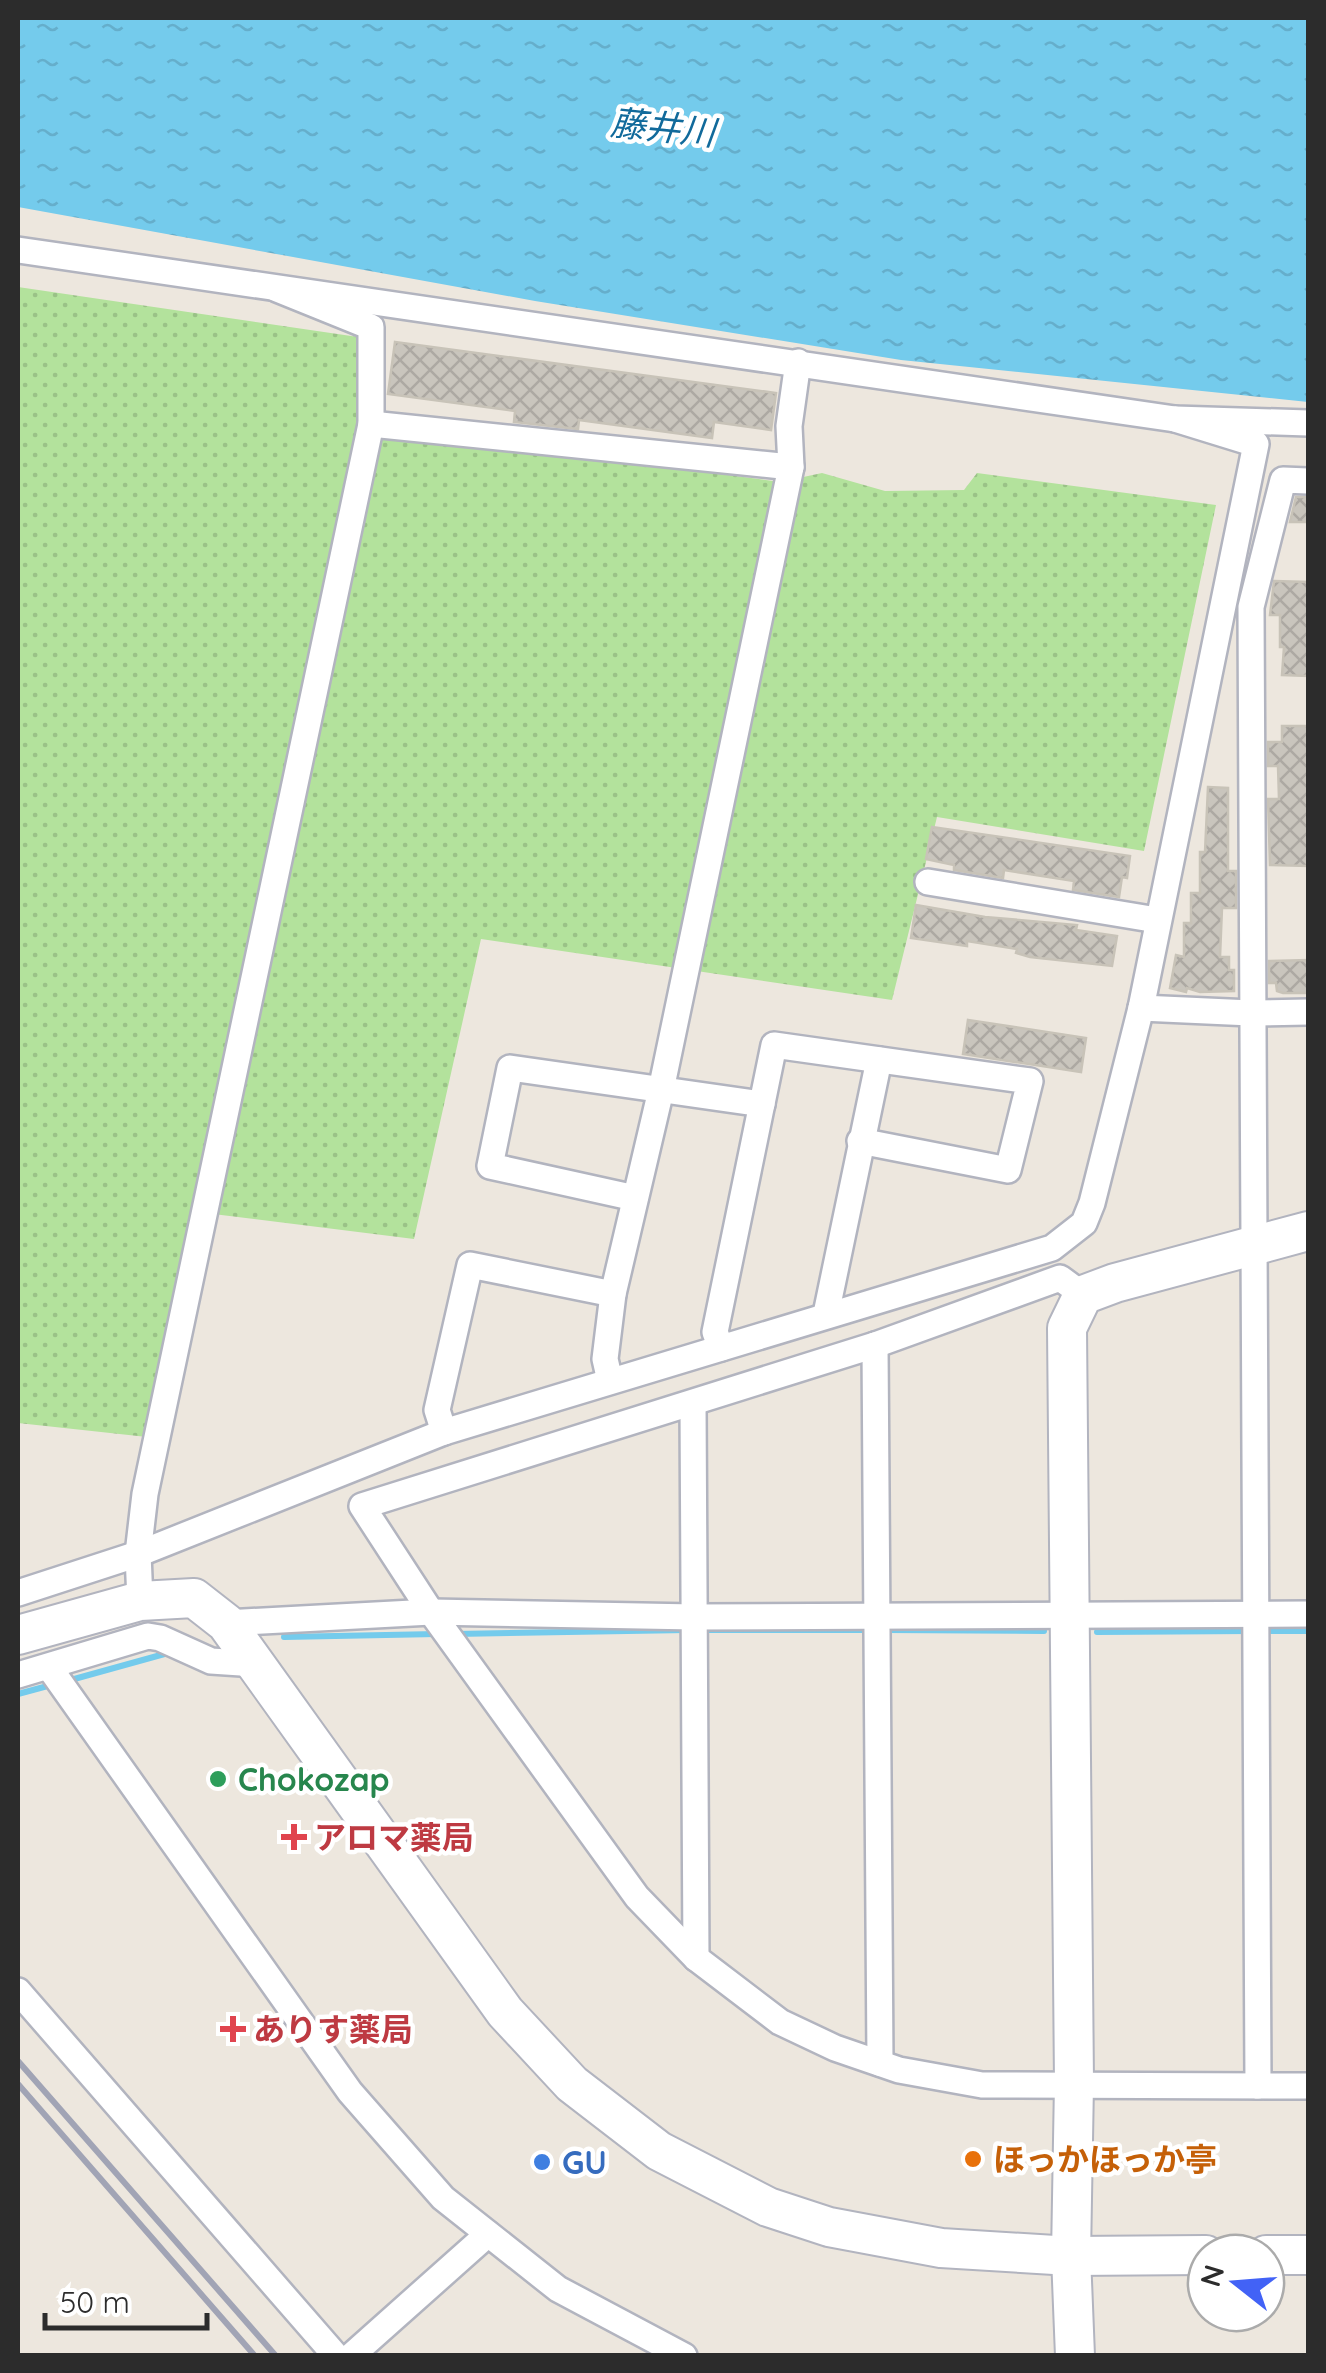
<svg xmlns="http://www.w3.org/2000/svg" width="1326" height="2373" viewBox="0 0 1326 2373" font-family="Quicksand,'Noto Sans JP',sans-serif">
<style>
.garden{fill:url(#garden-dots)}
.water{fill:url(#water-ripples)}
.lines{fill:none;stroke-linecap:round;stroke-linejoin:round}
.stream{stroke:#74cbec;stroke-width:6}
.building{fill:url(#building-cross-hatch);stroke:#c8c3b8;stroke-width:2.5}
.street-casing{stroke:#b2b4bf;stroke-width:30}
.secondary-casing{stroke:#b2b4bf;stroke-width:42}
.street{stroke:#fff;stroke-width:25}
.secondary{stroke:#fff;stroke-width:38}
.rail{stroke:#a1a4b5;stroke-width:6}
.leisure-dot{fill:#2e9e5b;stroke:#fff;stroke-width:4}
.health-dot{fill:#e0444e;stroke:#fff;stroke-width:4}
.food-dot{fill:#e8710a;stroke:#fff;stroke-width:4}
.shop-dot{fill:#3f7fe0;stroke:#fff;stroke-width:4}
.labels{text-anchor:middle;dominant-baseline:central;stroke-width:9;stroke-linejoin:round;paint-order:stroke}
.leisure-label{font-size:32px;font-weight:bold;fill:#27864d;stroke:#fff;text-anchor:start}
.health-label{font-size:32px;font-weight:bold;fill:#be3a42;stroke:#fff;text-anchor:start}
.food-label{font-size:32px;font-weight:bold;fill:#c56008;stroke:#fff;text-anchor:start}
.shop-label{font-size:32px;font-weight:bold;fill:#366cbe;stroke:#fff;text-anchor:start}
.water-label{font-size:35px;font-style:italic;fill:#116a9b;stroke:#fff}
</style>
<defs>
<pattern id="garden-dots" width="8" height="8" patternUnits="userSpaceOnUse" patternTransform="scale(2.5)"><rect width="8" height="8" fill="#b3e29c"/><path d="M2 2h.1M6 6h.1" fill="none" stroke="#9ac287" stroke-width="1.8" stroke-linecap="round"/></pattern>
<pattern id="water-ripples" width="26" height="14" patternUnits="userSpaceOnUse" patternTransform="scale(2.5)"><rect width="26" height="14" fill="#74cbec"/><path d="M2 4q2-2 4 0t4 0M15 11q2-2 4 0t4 0" fill="none" stroke="#65aecb"/></pattern>
<pattern id="building-cross-hatch" width="8" height="8" patternUnits="userSpaceOnUse" patternTransform="scale(2.5)"><rect width="8" height="8" fill="#c9c5bd"/><path d="M0 0l8 8M0 8l8-8" fill="none" stroke="#ada9a3"/></pattern>
</defs>
<rect width="100%" height="100%" fill="#ede7de"/>
<polygon class="garden" points="18,287 358,337 367,379 366,426 780,482 822,473 885,491 964,490 977,473 1216,505 1144,851 937,817 892,1000 481,939 414,1239 197,1212 147,1437 18,1423"/>
<polygon class="water" points="18,18 1308,18 1308,402 901,360 535,301 18,207"/>
<g class="lines">
<g class="stream">
<polyline points="700,1630 872,1630"/>
<polyline points="885,1630 1044,1631"/>
<polyline points="1263,1631 1308,1631"/>
<polyline points="1097,1632 1251,1631"/>
<polyline points="455,1634 687,1630"/>
<polyline points="284,1637 437,1634"/>
<polyline points="67,1681 168,1653"/>
<polyline points="18,1694 55,1684"/>
</g>
</g>
<g class="building">
<polygon points="395,342 776,393 771,430 714,422 712,438 579,420 578,429 514,422 515,411 388,394"/>
<polygon points="1296,497 1308,497 1308,522 1290,522"/>
<polygon points="1274,581 1308,582 1308,676 1282,675 1284,647 1280,647 1280,615 1270,615"/>
<polygon points="1282,726 1308,726 1308,866 1270,865 1268,799 1279,799 1278,766 1268,766 1268,742 1282,742"/>
<polygon points="1208,787 1228,788 1228,871 1236,871 1236,908 1222,908 1220,957 1229,957 1229,970 1234,970 1234,991 1200,992 1187,988 1186,992 1170,988 1176,955 1184,957 1184,923 1191,923 1191,893 1200,893 1200,852 1205,852"/>
<polygon points="932,827 1130,856 1127,878 1122,877 1119,897 1073,890 1074,881 1004,870 1003,878 954,870 954,865 926,859"/>
<polygon points="916,905 985,917 1077,925 1076,930 1117,936 1112,966 1030,957 1016,953 1017,949 967,941 967,946 911,938"/>
<polygon points="1308,960 1308,993 1283,993 1277,991 1276,983 1269,983 1269,961"/>
<polygon points="968,1020 1086,1038 1081,1072 963,1054"/>
</g>
<g class="lines">
<g class="street-casing">
<g id="street">
<polyline points="18,250 1175,419 1308,423"/>
<polyline points="371,424 791,467"/>
<polyline points="928,882 1157,920"/>
<polyline points="1141,1008 1251,1013 1308,1012"/>
<polyline points="635,1198 490,1166 510,1068 762,1104"/>
<polyline points="1083,1295 1060,1278 875,1345 362,1506 431,1612 637,1897 696,1958 780,2022 835,2048 899,2070 982,2085 1308,2086"/>
<polyline points="826,1314 879,1060"/>
<polyline points="875,1345 880,2063"/>
<polyline points="721,1348 715,1332 774,1045 1030,1081 1008,1170 860,1141"/>
<polyline points="610,1381 605,1359 613,1294 661,1090 791,467 789,426 798,362"/>
<polyline points="693,1403 696,1958"/>
<polyline points="444,1432 437,1410 470,1265 613,1294"/>
<polyline points="18,1593 138,1554 444,1432 1052,1248 1084,1223 1092,1203 1141,1008 1256,444 1175,419"/>
<polyline points="140,1601 138,1554 145,1494 371,424 371,327 277,289"/>
<polyline points="226,1623 431,1612 695,1617 1308,1614"/>
<polyline points="49,1667 350,2092 443,2198 558,2289 684,2356"/>
<polyline points="18,1675 148,1636 160,1638 211,1661 256,1664"/>
<polyline points="18,1991 336,2356"/>
<polyline points="1258,2086 1251,607 1283,480 1308,481"/>
<polyline points="351,2356 488,2234"/>
</g>
</g>
<g class="secondary-casing">
<g id="secondary">
<polyline points="18,1635 140,1601 194,1598 226,1623 505,2012 572,2084 659,2151 768,2207 829,2227 941,2248 1071,2256 1206,2255"/>
<polyline points="1266,2255 1308,2255"/>
<polyline points="1075,2356 1071,2256 1074,2083 1067,1328 1083,1295 1115,1283 1308,1231"/>
</g>
</g>
<use href="#street" class="street"/>
<use href="#secondary" class="secondary"/>
<g class="rail">
<polyline points="18,2061 276,2356"/>
<polyline points="18,2084 255,2356"/>
</g>
</g>
<circle class="leisure-dot" cx="218" cy="1779" r="10"/>
<g class="health-dot">
<path d="M289 1822h10v10h10v10h-10v10h-10v-10h-10v-10h10z"/>
<path d="M228 2014h10v10h10v10h-10v10h-10v-10h-10v-10h10z"/>
</g>
<circle class="food-dot" cx="973" cy="2159" r="10"/>
<circle class="shop-dot" cx="542" cy="2162" r="10"/>
<g class="labels">
<g class="leisure-label">
<text x="238" y="1779">Chokozap</text>
</g>
<g class="health-label">
<text x="314" y="1837">アロマ薬局</text>
<text x="253" y="2029">ありす薬局</text>
</g>
<g class="food-label">
<text x="993" y="2159">ほっかほっか亭</text>
</g>
<g class="shop-label">
<text x="562" y="2162">GU</text>
</g>
<g class="water-label">
<text transform="translate(663 127) rotate(6)">藤井川</text>
</g>
</g>
<rect width="1326" height="2373" fill="none" stroke="#2c2c2c" stroke-width="40"/>
<g transform="translate(1236 2283) rotate(287)"><circle r="48" fill="#ffffff" stroke="#ababab" stroke-width="2.5"/>
<path d="M0-8L18 38L0 25L-18 38Z" fill="#4262f6"/>
<text y="-15" font-size="28" font-weight="bold" text-anchor="middle" fill="#2c2c2c">N</text>
</g>
<path d="M45 2313v15h162v-15" fill="none" stroke="#2c2c2c" stroke-width="5"/>
<text x="60" y="2313" font-size="30" fill="#2c2c2c" stroke="#ffffff" stroke-width="8" paint-order="stroke">50 m</text>
</svg>
